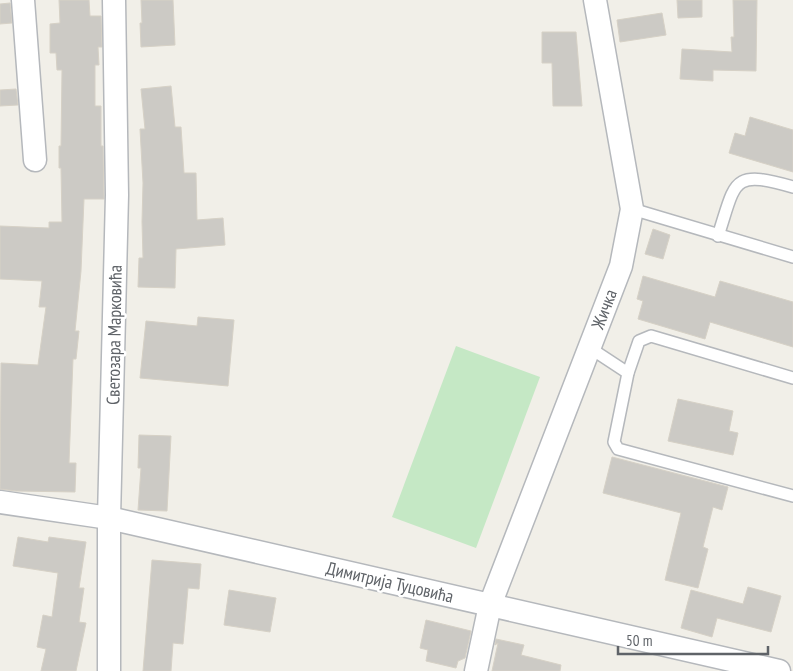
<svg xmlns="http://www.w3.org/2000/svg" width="793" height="671" viewBox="0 0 793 671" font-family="'PT Sans Narrow',sans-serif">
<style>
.green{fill:#c5e8c5}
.building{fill:#cccac5;stroke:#d6d1c6}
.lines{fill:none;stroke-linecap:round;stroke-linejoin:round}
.service-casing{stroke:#b5b8bc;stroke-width:14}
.minor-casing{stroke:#b5b8bc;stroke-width:25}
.service{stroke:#fff;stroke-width:11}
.minor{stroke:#fff;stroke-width:22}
.labels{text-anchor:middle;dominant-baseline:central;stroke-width:5;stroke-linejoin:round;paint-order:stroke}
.street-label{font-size:18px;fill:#5f6368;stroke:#fff}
</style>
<rect width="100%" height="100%" fill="#f1efe8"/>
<polygon class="green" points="456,346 540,377 476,548 392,517"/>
<g class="building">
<polygon points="59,0 89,0 90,16 101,16 102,47 98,47 99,65 95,65 95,106 101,106 101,146 103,146 104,199 84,199 81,271 75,331 79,331 76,359 73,359 69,463 76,463 75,492 16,491 0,489 1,363 38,365 46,307 39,307 42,281 0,279 0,226 49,228 49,222 62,222 61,168 59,168 59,146 61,146 62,70 57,70 56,53 50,53 50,24 60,23"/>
<polygon points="141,0 173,0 175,45 141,47 140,23 142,23"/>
<polygon points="677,0 702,0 702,17 678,18"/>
<polygon points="733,0 757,0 756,71 713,70 713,81 680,79 682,49 732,52 731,37 734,37"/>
<polygon points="10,3 12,23 0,24 0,4"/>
<polygon points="662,13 666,35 620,42 617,20"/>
<polygon points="542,32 576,32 582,106 553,106 552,63 542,63"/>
<polygon points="171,86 175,127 181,127 184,173 196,173 197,220 223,218 225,245 176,249 175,288 138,287 139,258 143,258 142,222 143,183 140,129 145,129 141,89"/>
<polygon points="16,89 18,105 0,106 0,90"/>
<polygon points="750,117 793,130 793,172 729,153 735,133 745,136"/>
<polygon points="653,229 670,235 663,259 645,254"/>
<polygon points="643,276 715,297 720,281 793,302 793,347 710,322 705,339 638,319 643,301 637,299"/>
<polygon points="198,317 234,320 228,386 140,378 146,321 197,326"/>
<polygon points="678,399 733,411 729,431 738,433 733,455 668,441"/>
<polygon points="139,435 171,436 167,511 138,510 141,468 138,468"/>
<polygon points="612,457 728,487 722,510 713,507 703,547 708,549 698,588 665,580 681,513 603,493"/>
<polygon points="18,537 48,542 49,537 86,542 79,588 84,588 79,622 86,623 76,671 41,671 46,649 37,647 43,615 52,617 58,573 13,566"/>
<polygon points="152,560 201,564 199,589 188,588 183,644 173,643 171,671 143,671"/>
<polygon points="748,587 781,596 771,632 717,618 712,637 681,628 691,590 743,604"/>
<polygon points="229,590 276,598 270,632 224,625"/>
<polygon points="426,620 471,631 465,658 458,661 456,668 426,661 428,650 420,648"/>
<polygon points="496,639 524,645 521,655 561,665 560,671 492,671 498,643 495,645"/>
</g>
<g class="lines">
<g class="service-casing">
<g id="service">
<polyline points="632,209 793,257"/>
<path d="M718,236C736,181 731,169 793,187"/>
<polyline points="590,348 628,373"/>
<polyline points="793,378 651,336 639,341 628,373 614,442 618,449 793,496"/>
</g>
</g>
<g class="minor-casing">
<g id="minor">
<polyline points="23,0 35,160"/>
<polyline points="0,502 109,518 779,671"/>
<polyline points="109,671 109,518 117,195 114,0"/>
<polyline points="476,671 490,605 621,266 632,209 595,0"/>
</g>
</g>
<use href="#service" class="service"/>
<use href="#minor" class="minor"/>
</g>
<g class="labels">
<g class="street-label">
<text transform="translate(604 309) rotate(-69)">Жичка</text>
<text transform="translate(114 335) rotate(-89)">Светозара Марковића</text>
<text transform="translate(390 582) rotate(13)">Димитрија Туцовића</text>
</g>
</g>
<path d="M618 646v8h150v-8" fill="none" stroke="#5f6368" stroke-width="2.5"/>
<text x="626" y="646" font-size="15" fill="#5f6368" stroke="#ffffff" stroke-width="4" paint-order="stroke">50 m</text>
</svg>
